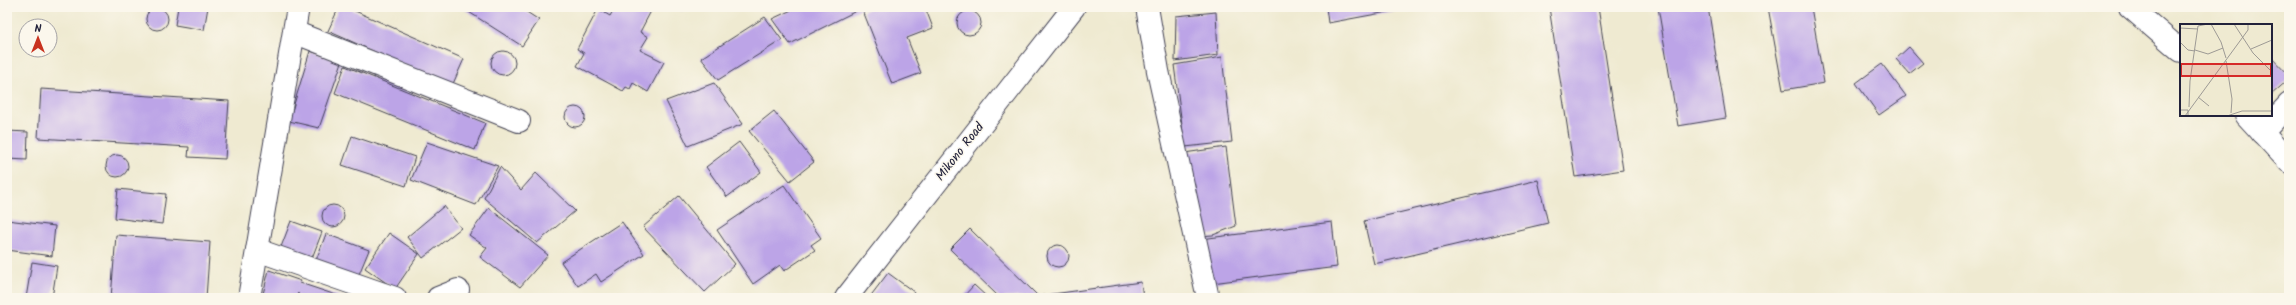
<svg xmlns="http://www.w3.org/2000/svg" width="2296" height="305" viewBox="0 0 2296 305" font-family="Kalam,sans-serif">
<style>
.building{fill:#bca4e7}
.lines{fill:none;stroke-linecap:round;stroke-linejoin:round}
.street-casing{stroke:#414052;stroke-width:24}
.street{stroke:#fff;stroke-width:22}
.labels{text-anchor:middle;dominant-baseline:central;stroke-width:3;stroke-linejoin:round;paint-order:stroke}
.street-label{font-size:13px;fill:#22223b;stroke:#fbf7ec}
.inset-road{fill:none;stroke:#9d9a95;stroke-width:1}
.view{fill:#d62828;fill-opacity:0.15;stroke:#d62828;stroke-width:2}
.inset-edge{fill:none;stroke:#22223b;stroke-width:2}
</style>
<rect width="100%" height="100%" fill="#fbf7ec"/>
<filter id="ink" filterUnits="userSpaceOnUse"><feTurbulence type="fractalNoise" baseFrequency=".025" numOctaves="2"/><feDisplacementMap in="SourceGraphic" scale="8" xChannelSelector="R" yChannelSelector="G"/><feConvolveMatrix kernelMatrix="1 2 1 2 8 2 1 2 1" color-interpolation-filters="sRGB"/></filter>
<filter id="wash" filterUnits="userSpaceOnUse"><feTurbulence type="fractalNoise" baseFrequency=".012" numOctaves="4" result="noise"/><feDisplacementMap in="SourceGraphic" scale="16" xChannelSelector="R" yChannelSelector="G"/><feGaussianBlur stdDeviation="0.9" result="paint"/><feColorMatrix in="noise" values="0 0 0 0 0 0 0 0 0 0 0 0 0 0 0 0 0 1.4 0 .05"/><feComposite in="paint" operator="in"/></filter>
<g filter="url(#wash)">
<rect width="100%" height="100%" fill="#efead1"/>
<g id="blocks">
<g class="building">
<polygon points="178,7 208,7 204,30 175,25"/>
<polygon points="339,7 346,7 464,59 452,86 328,31"/>
<polygon points="461,7 519,7 539,20 522,46"/>
<polygon points="615,7 644,7 651,11 640,32 648,37 640,50 664,62 648,92 633,83 630,89 626,87 623,91 577,66 584,53 577,49 598,9 610,16"/>
<polygon points="671,7 690,7 682,11"/>
<polygon points="798,7 864,7 790,44 772,19"/>
<polygon points="874,7 925,7 933,28 907,38 921,73 892,84 863,11"/>
<polygon points="1326,7 1409,7 1409,8 1328,23"/>
<polygon points="1549,7 1598,7 1623,170 1575,177"/>
<polygon points="1658,7 1708,7 1726,118 1678,126"/>
<polygon points="1768,7 1811,7 1824,83 1783,90"/>
<circle cx="157" cy="19" r="11"/>
<circle cx="969" cy="23" r="12"/>
<polygon points="1216,12 1218,55 1175,61 1176,16"/>
<polygon points="765,17 782,40 718,80 701,58"/>
<polygon points="1909,47 1923,63 1909,74 1896,59"/>
<polygon points="310,51 342,62 319,128 289,121"/>
<circle cx="503" cy="63" r="12"/>
<polygon points="2271,56 2289,75 2289,79 2271,95"/>
<polygon points="1222,57 1232,142 1185,147 1174,65"/>
<polygon points="1882,64 1906,96 1879,115 1856,83"/>
<polygon points="345,66 485,123 475,150 335,93"/>
<polygon points="714,83 743,124 688,146 666,101"/>
<polygon points="41,89 229,101 225,159 188,157 189,147 38,138"/>
<circle cx="575" cy="117" r="10"/>
<polygon points="774,111 814,162 790,181 749,131"/>
<polygon points="7,131 28,132 27,160 7,159"/>
<polygon points="352,136 415,157 406,186 342,165"/>
<polygon points="427,142 498,166 476,205 411,180"/>
<polygon points="739,142 761,172 727,197 706,167"/>
<polygon points="1226,147 1236,226 1213,235 1199,236 1184,153"/>
<circle cx="117" cy="166" r="11"/>
<polygon points="500,167 521,190 536,173 575,211 537,243 484,198"/>
<polygon points="1538,180 1548,223 1374,264 1364,221"/>
<polygon points="784,185 821,238 811,245 815,250 784,271 780,265 753,284 717,230"/>
<polygon points="118,189 166,194 162,224 115,218"/>
<polygon points="679,196 735,264 705,292 643,227"/>
<circle cx="333" cy="216" r="11"/>
<polygon points="444,206 461,228 423,258 407,237"/>
<polygon points="489,208 548,255 520,287 480,257 487,248 469,235"/>
<polygon points="7,220 55,226 52,256 7,250"/>
<polygon points="291,221 322,232 312,258 281,247"/>
<polygon points="622,222 644,254 601,282 596,274 578,286 561,262"/>
<polygon points="1332,222 1337,267 1212,283 1201,239"/>
<polygon points="970,229 1038,296 1141,282 1143,298 1038,296 1000,298 950,249"/>
<polygon points="389,233 419,254 395,289 365,268"/>
<polygon points="326,234 369,250 357,279 315,263"/>
<polygon points="116,235 210,242 206,298 111,298"/>
<circle cx="1058" cy="256" r="11"/>
<polygon points="32,262 57,266 52,298 26,298"/>
<polygon points="269,270 301,281 300,283 345,298 298,298 298,293 297,298 262,298"/>
<polygon points="888,273 914,292 910,298 869,298"/>
<polygon points="974,285 988,298 962,298"/>
</g>
</g>
</g>
<g filter="url(#ink)">
<use href="#blocks" fill-opacity="0" stroke="#414052" stroke-width="1"/>
<g class="lines">
<g class="street-casing">
<g id="street">
<polyline points="1147,7 1158,71 1208,298"/>
<polyline points="2130,7 2181,51"/>
<polyline points="294,32 519,121"/>
<polyline points="2246,115 2289,162"/>
<polyline points="2262,133 2289,104"/>
<polyline points="257,250 395,298"/>
<polyline points="249,298 298,7"/>
<polyline points="438,298 458,290"/>
<polyline points="846,298 1074,7"/>
</g>
</g>
<use href="#street" class="street"/>
</g>
</g>
<g class="labels">
<g class="street-label">
<text transform="translate(960 152) rotate(-52)">Mikono Road</text>
</g>
</g>
<g transform="translate(2180 24)">
<rect width="92" height="92" fill="#efead1"/>
<path class="inset-road" d="M31,0L41,18L46,34M54,0L73,29L92,48M0,4L18,5M0,18L8,26L15,27M71,25L92,16M15,26L28,30L43,24M46,37L52,75L51,89M18,73L29,82M9,83L10,57L18,2L28,0M0,86H8V92M5,92L68,6V0M47,92L62,87H92"/>
<path class="view" d="M1,40H91V52H1Z"/>
<rect width="92" height="92" class="inset-edge"/>
</g>
<rect width="2296" height="305" fill="none" stroke="#fbf7ec" stroke-width="24"/>
<g transform="translate(38 38)"><circle r="19" fill="#fbf7ec" stroke="#a4a2a5"/>
<path d="M0-3L7 15L0 10L-7 15Z" fill="#c8321e"/>
<text y="-6" font-size="11" font-weight="bold" text-anchor="middle" fill="#22223b">N</text>
</g>
</svg>
